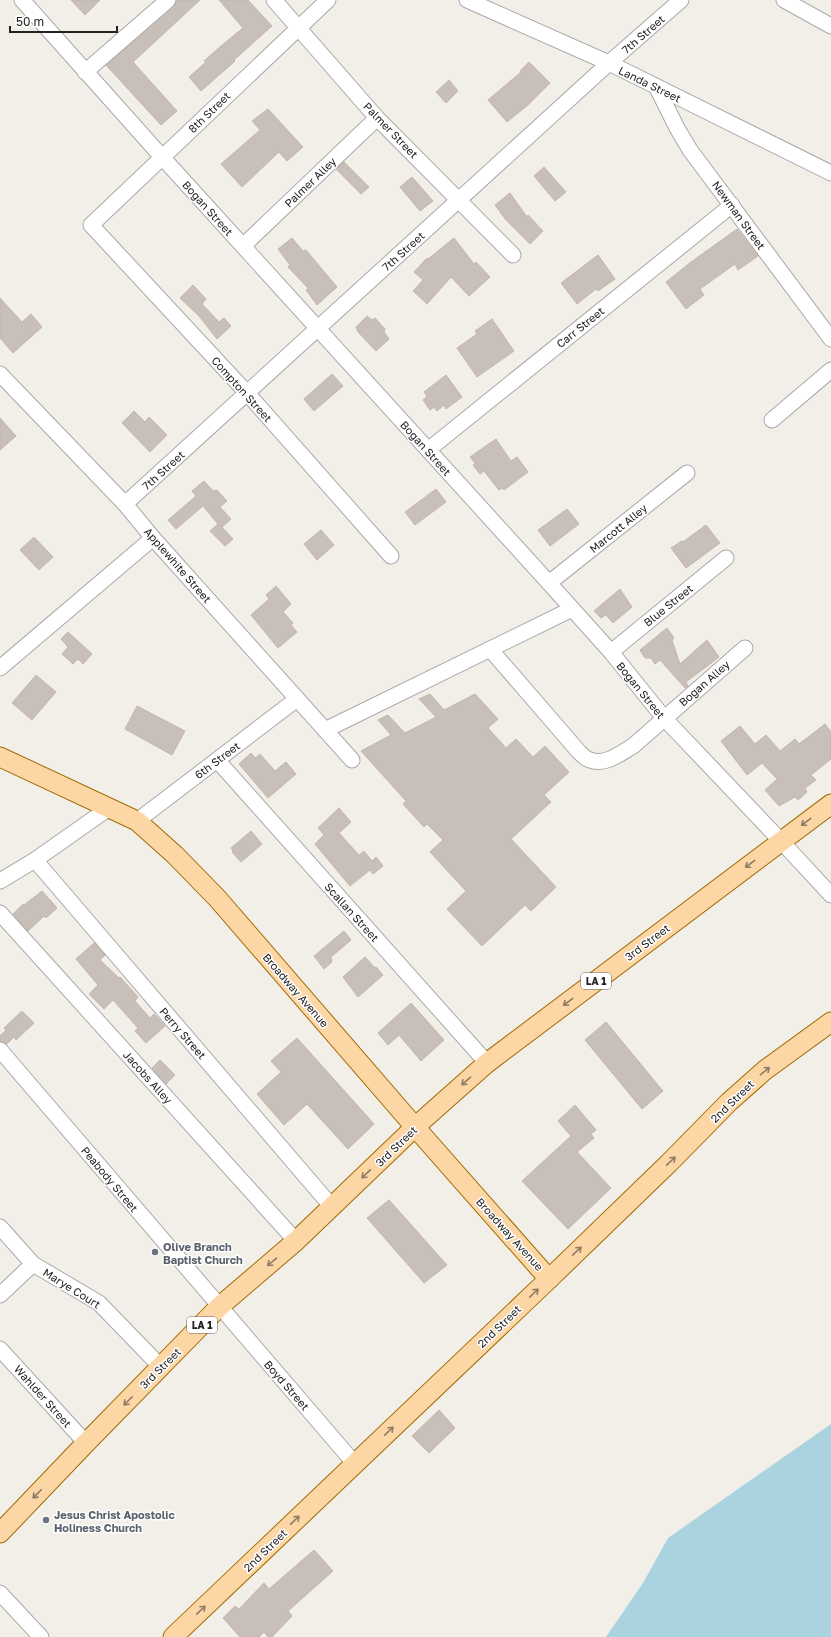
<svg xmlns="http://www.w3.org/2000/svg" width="831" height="1637" viewBox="0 0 831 1637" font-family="'Golos Text',sans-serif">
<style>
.water{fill:#aad3df}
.building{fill:#c7bfb8;stroke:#c4b6ab}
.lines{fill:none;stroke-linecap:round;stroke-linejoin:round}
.minor-casing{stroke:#a9a9a9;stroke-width:17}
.major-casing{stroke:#a06b00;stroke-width:21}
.minor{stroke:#fff;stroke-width:15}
.major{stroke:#fcd6a4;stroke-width:19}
.oneway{stroke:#8f7c63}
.worship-dot{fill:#6b7280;stroke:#fff;stroke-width:1.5}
.labels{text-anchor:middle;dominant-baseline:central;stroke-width:3;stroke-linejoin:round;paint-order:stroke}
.shield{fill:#fff;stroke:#646464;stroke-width:1}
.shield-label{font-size:10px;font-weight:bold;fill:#222}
.street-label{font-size:11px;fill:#222;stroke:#fff}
.worship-label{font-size:11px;font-weight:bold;fill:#5b616d;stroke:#fff;text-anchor:start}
</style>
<rect width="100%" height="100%" fill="#f2efe9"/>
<polygon class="water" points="831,1424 831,1637 606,1637 643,1583 668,1538"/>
<g class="building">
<polygon points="71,0 100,0 85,15"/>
<polygon points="177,0 200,0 133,62 177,111 161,125 106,65 174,7"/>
<polygon points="219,0 248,0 272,26 234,60 235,61 201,91 189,77 206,62 204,61 221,46 243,28"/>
<polygon points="529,62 550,83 528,105 507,122 488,100 521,72 520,71"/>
<polygon points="449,80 458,91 446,103 436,92"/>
<polygon points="268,109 303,147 287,161 279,152 242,187 221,164 260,130 252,121"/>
<polygon points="344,162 369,187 361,194 336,169"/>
<polygon points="544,167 566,192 555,201 534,176"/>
<polygon points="412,177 433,201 420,211 400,187"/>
<polygon points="510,193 527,217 528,215 543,231 530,244 506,220 495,205"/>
<polygon points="737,229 758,256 738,270 735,264 700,289 704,295 686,309 666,282 691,262"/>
<polygon points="292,238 303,251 306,250 337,287 317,305 306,290 308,288 288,267 290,265 278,249"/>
<polygon points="454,238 474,264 476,262 490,277 469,296 451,277 427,304 413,291 423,280 414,272 427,258 428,259"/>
<polygon points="598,255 615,279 598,291 596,289 577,304 561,283"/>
<polygon points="193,285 206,299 202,304 219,322 224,318 231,326 217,339 199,316 180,298"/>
<polygon points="0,298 22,322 31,314 42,327 13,353 0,338"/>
<polygon points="367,316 372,320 375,318 385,329 384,332 389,339 376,351 358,332 356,327"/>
<polygon points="492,319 514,351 477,377 457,348 477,334 475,331"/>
<polygon points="332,374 343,386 314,411 304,399"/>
<polygon points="446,375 462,397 446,409 444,405 437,411 434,407 430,410 423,400 427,396 424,392"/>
<polygon points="134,411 145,422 149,417 167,435 150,452 122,423"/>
<polygon points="0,418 16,436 0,450"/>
<polygon points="496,439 511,461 517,457 528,472 504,490 502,488 499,490 484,471 480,474 473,465 475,463 470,457"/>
<polygon points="204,481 213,491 217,490 227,501 220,507 231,519 222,527 233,539 225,546 210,531 218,524 203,506 176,529 168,520 196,496 192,491"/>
<polygon points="436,489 446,502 415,525 405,512"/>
<polygon points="567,509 579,524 550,546 538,530"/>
<polygon points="706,525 720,543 686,568 671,548 682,541 683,542"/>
<polygon points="321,530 334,545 317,560 304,544"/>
<polygon points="34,537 53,557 39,570 20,550"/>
<polygon points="276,586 291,604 283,612 293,623 291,625 297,632 278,648 251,615 269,599 266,595"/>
<polygon points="620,589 632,607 613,623 606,615 601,618 594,611"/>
<polygon points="667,628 674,638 672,640 680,664 707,640 719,657 686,682 688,686 685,688 660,660 655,664 651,658 645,658 640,650"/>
<polygon points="68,632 92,654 83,664 78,659 73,664 62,654 68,647 61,639"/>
<polygon points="36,675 56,692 32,720 12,703"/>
<polygon points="430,694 444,710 475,694 498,719 488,728 506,748 516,739 533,757 545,746 569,772 544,795 551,802 511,839 556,887 531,911 525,905 482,946 447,909 466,891 430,852 443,840 427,824 424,827 403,804 406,801 361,751 391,735 378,720 388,715 405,733 436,717 419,699"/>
<polygon points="137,706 185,731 172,755 125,729"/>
<polygon points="825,724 831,732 831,759 811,775 816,780 805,788 807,792 798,800 795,797 779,806 765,790 777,779 762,763 747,775 721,741 740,726 755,744 766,735 780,751 795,739 799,744"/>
<polygon points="251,753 255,758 260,754 275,771 286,762 296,774 268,798 239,764"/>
<polygon points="339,808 351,822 339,833 359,855 364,851 372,861 376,857 383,866 373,874 370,870 350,886 315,844 324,835 318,828"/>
<polygon points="251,831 262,844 241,862 232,852 233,851 231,848"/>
<polygon points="42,891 57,908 46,918 44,916 28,931 13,914 23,904 24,905"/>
<polygon points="344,931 351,940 331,957 332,962 324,969 314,956"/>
<polygon points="94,943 105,955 100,960 119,978 120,977 138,997 135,1001 150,1018 154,1014 165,1026 146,1043 135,1031 138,1028 113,1000 104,1009 89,994 98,985 76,959"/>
<polygon points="365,957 375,968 376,967 383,975 358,997 343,977"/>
<polygon points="411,1003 444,1040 421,1061 399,1035 388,1045 378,1033"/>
<polygon points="22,1011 34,1023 16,1040 14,1037 7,1044 0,1041 0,1036 6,1030 4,1028"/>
<polygon points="606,1022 663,1091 642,1109 585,1040"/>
<polygon points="297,1038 374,1124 348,1149 307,1104 284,1125 257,1094 281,1072 271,1061"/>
<polygon points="160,1060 175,1075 166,1084 152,1068"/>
<polygon points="575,1105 596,1130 591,1134 594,1138 577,1152 611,1188 568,1229 522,1181 571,1136 558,1121"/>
<polygon points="389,1200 447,1265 424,1283 367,1218"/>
<polygon points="439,1410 455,1428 429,1453 412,1436"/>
<polygon points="314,1550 333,1571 288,1611 292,1616 272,1637 268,1637 264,1632 259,1637 240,1637 223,1618 235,1606 239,1609 264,1583 269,1589"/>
</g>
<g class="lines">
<g class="minor-casing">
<g id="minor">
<polyline points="22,0 162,157 549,583 611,652 664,718 781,841 831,895"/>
<polyline points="274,0 377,118 513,255"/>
<polyline points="328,0 91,225 247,393 391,556"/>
<polyline points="467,0 609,63 831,173"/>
<polyline points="784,0 831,26"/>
<polyline points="85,72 168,0"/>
<polyline points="656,86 677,128 690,150 831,339"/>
<polyline points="243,246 377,118"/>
<polyline points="0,374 125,504 153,538 352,760"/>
<polyline points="772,420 831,370"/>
<polyline points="428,450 732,205"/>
<polyline points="125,504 609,63 681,0"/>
<polyline points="549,583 687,473"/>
<path d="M490,649L579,752C582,755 586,759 590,760C605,766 621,753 633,746L745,648"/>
<polyline points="611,652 726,558"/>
<polyline points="0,668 153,538"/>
<polyline points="325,730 572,609"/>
<polyline points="217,760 487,1063"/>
<polyline points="137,821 297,699"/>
<polyline points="35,860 332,1207"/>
<polyline points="0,881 35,860 109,808"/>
<polyline points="0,913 296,1241"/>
<polyline points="0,1050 355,1464"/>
<polyline points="0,1227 33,1264 99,1303 161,1367"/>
<polyline points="0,1295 33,1264"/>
<polyline points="0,1349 86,1443"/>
<polyline points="0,1593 41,1637"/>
</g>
</g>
<g class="major-casing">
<g id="major">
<polyline points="0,757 137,821 175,855 217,898 415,1127 549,1279"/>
<polyline points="0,1533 86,1443 219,1307 296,1241 415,1127 487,1063 831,804"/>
<polyline points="173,1637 549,1279 669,1163 729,1102 765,1070 831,1022"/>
</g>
</g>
<use href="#minor" class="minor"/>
<use href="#major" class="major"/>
</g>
<defs><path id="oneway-shaft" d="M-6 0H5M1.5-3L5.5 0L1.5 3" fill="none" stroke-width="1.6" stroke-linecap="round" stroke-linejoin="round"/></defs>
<g class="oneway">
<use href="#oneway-shaft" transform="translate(806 822) rotate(143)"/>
<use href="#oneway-shaft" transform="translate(750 864) rotate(143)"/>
<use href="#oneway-shaft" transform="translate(568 1002) rotate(143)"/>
<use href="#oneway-shaft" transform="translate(765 1071) rotate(-39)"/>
<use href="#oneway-shaft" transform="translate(466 1081) rotate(139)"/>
<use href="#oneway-shaft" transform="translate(671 1161) rotate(-44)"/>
<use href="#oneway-shaft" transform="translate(366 1174) rotate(136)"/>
<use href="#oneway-shaft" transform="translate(577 1251) rotate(-44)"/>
<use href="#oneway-shaft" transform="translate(272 1262) rotate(140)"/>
<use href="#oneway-shaft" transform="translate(534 1293) rotate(-44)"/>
<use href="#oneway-shaft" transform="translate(128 1401) rotate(135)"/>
<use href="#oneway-shaft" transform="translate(389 1431) rotate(-44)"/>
<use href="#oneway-shaft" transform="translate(37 1494) rotate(134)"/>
<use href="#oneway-shaft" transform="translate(295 1520) rotate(-44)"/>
<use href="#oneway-shaft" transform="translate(201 1610) rotate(-44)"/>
</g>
<g class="worship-dot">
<circle cx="155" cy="1252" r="4"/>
<circle cx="46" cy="1520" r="4"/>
</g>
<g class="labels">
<g class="shield">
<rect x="581" y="973" width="30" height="16" rx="3"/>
<rect x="187" y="1317" width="30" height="16" rx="3"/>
</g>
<g class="shield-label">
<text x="596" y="981">LA 1</text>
<text x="202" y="1325">LA 1</text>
</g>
<g class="street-label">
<text transform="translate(643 34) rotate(-41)">7th Street</text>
<text transform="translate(650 84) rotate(26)">Landa Street</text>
<text transform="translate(209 112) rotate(-44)">8th Street</text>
<text transform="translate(391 130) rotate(46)">Palmer Street</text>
<text transform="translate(310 182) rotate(-44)">Palmer Alley</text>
<text transform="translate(208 208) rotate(48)">Bogan Street</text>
<text transform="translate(739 215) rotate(54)">Newman Street</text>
<text transform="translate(403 251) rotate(-42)">7th Street</text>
<text transform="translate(580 327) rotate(-39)">Carr Street</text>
<text transform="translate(242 389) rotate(48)">Compton Street</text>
<text transform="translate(426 448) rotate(48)">Bogan Street</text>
<text transform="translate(163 470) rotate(-42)">7th Street</text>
<text transform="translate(618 528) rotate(-39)">Marcott Alley</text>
<text transform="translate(178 565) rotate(49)">Applewhite Street</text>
<text transform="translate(668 605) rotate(-39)">Blue Street</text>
<text transform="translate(704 683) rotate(-41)">Bogan Alley</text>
<text transform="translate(641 690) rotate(51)">Bogan Street</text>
<text transform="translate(217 760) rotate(-37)">6th Street</text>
<text transform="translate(352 912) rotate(48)">Scallan Street</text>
<text transform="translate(647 942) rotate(-37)">3rd Street</text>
<text transform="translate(296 990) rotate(49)">Broadway Avenue</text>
<text transform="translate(183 1033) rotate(49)">Perry Street</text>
<text transform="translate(148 1077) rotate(48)">Jacobs Alley</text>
<text transform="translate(732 1101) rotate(-44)">2nd Street</text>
<text transform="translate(396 1146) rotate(-44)">3rd Street</text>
<text transform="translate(110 1179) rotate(50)">Peabody Street</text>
<text transform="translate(510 1234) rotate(48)">Broadway Avenue</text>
<text transform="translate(72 1288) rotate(32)">Marye Court</text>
<text transform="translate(499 1326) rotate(-44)">2nd Street</text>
<text transform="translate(160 1368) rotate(-45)">3rd Street</text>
<text transform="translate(287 1385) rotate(49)">Boyd Street</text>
<text transform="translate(43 1396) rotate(48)">Wahlder Street</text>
<text transform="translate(265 1550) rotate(-44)">2nd Street</text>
</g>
<g class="worship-label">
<text x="163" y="1246">Olive Branch<tspan x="163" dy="13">Baptist Church</tspan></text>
<text x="54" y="1514">Jesus Christ Apostolic<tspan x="54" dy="13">Holiness Church</tspan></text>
</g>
</g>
<path d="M10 26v6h107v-6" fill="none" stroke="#222222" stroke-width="2"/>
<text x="16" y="26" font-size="12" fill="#222222" stroke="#ffffff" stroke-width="3" paint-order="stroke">50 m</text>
</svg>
